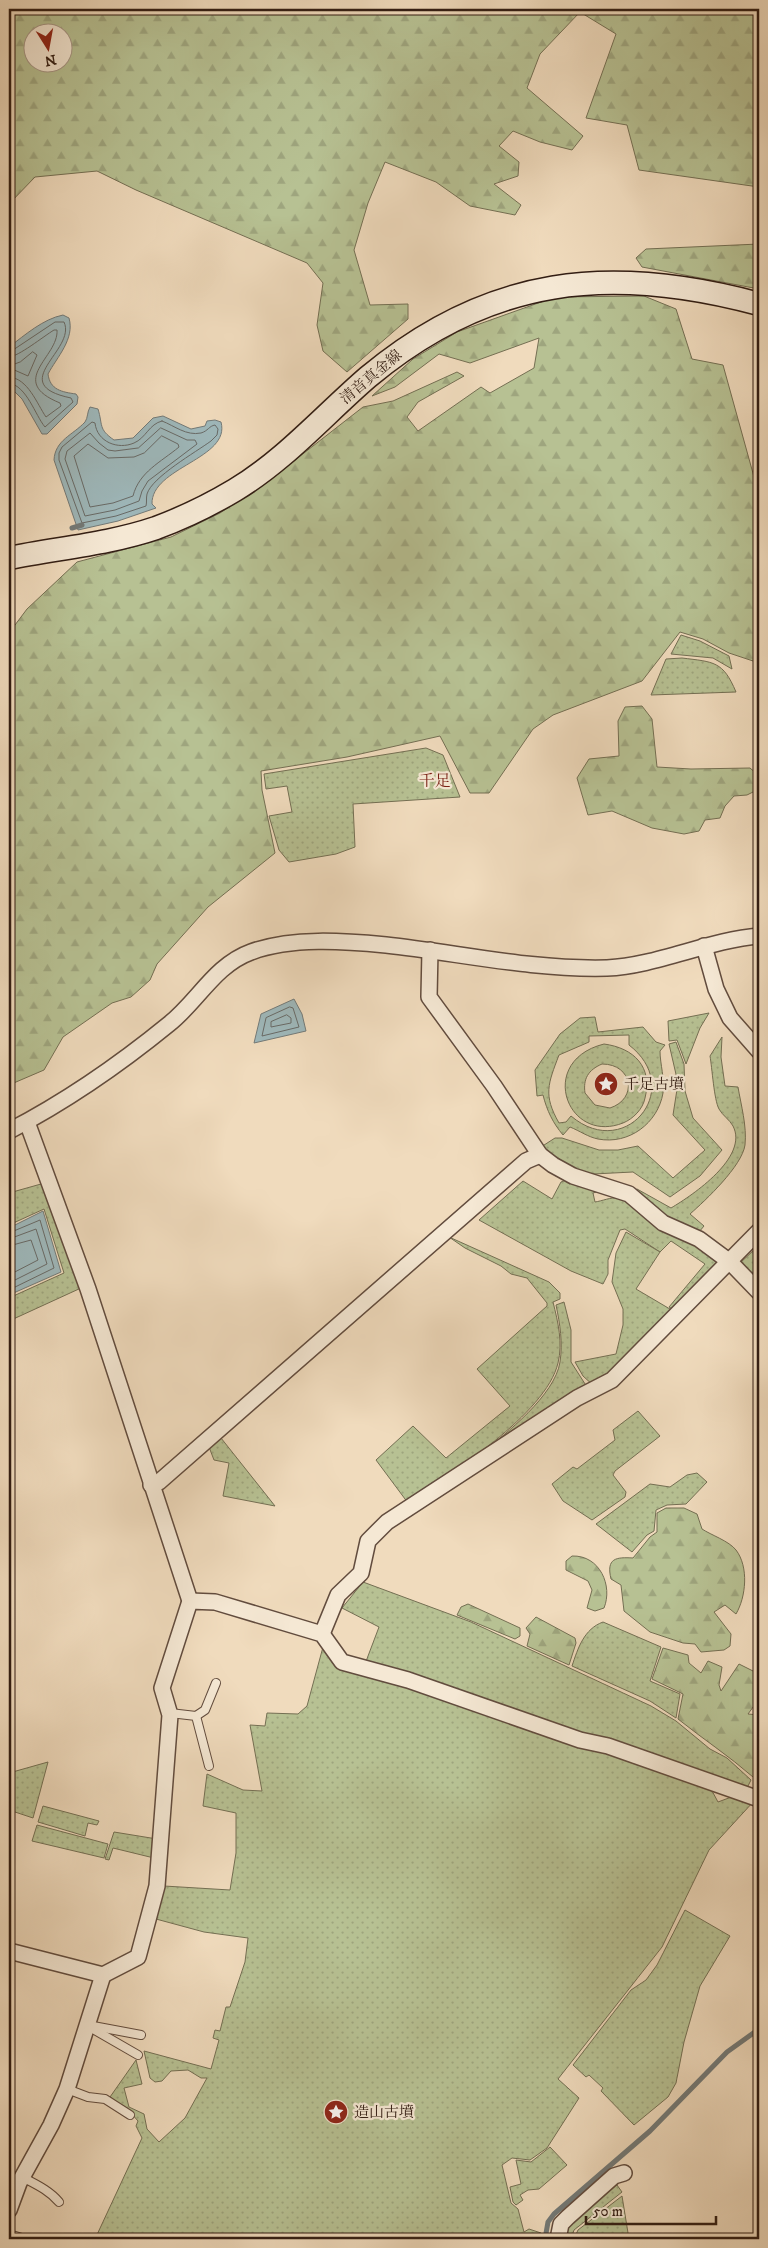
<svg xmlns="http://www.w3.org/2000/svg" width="768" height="2248" viewBox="0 0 768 2248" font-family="'IM FELL DW Pica','Noto Serif JP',serif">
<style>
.green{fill:url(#green-dots);stroke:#746f53;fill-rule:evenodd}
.forest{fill:url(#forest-firs);stroke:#746f53;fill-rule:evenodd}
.water{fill:#9eb8bb;stroke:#737a78}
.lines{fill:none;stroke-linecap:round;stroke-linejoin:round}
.shore{stroke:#686a67;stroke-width:1}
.stream{stroke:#737a78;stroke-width:5}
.lane-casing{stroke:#624c3e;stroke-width:10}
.street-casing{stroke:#624c3e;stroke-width:18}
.secondary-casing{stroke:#321d13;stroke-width:25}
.lane{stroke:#f5e8d4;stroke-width:8}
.street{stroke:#f5e8d4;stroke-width:15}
.secondary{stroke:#f5e8d4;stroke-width:22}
.labels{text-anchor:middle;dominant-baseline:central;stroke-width:4.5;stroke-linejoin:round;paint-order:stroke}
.street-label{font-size:15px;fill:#321d13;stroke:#f5e8d4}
.poi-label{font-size:15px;fill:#321d13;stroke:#f5e8d4;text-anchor:start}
.neighbourhood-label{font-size:16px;fill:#7a1f14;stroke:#f5e8d4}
</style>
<defs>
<pattern id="green-dots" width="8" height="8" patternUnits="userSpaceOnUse" patternTransform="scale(1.25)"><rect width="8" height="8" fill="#b7c193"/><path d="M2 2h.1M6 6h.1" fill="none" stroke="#9ea57e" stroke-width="1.8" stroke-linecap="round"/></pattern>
<pattern id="forest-firs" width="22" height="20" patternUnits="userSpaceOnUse" patternTransform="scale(1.25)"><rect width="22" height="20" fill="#b7c193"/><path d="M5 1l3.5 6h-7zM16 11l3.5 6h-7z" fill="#9ea57e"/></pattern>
</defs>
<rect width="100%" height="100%" fill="#f0dbbd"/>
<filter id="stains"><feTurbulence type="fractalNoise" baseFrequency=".004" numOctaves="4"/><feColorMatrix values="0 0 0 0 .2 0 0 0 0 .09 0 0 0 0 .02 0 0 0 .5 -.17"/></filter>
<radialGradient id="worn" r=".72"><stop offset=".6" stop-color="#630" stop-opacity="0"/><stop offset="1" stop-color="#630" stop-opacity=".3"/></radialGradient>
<g class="green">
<polygon points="681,635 700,641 729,656 732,669 713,658 671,654"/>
<path d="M682,658C714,662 723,661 736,692L651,695L666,659Z"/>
<polygon points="426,748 443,755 460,797 353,804 355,847 336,854 289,862 279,850 269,816 292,812 287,786 266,789 264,774"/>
<polygon points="709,1013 700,1028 686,1064 677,1040 669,1041 668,1021"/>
<path d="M595,1017L598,1032L643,1027L656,1042L665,1045L660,1051C660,1064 665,1079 663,1093C658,1123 629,1145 598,1139C588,1137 580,1131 570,1127L563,1135C553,1123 547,1111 543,1095L537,1096L535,1070L560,1034L580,1018ZM629,1035V1045C686,1089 625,1162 571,1116L566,1122L559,1123C543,1095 548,1084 559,1055L589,1042V1036Z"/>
<path d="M722,1037L721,1057L725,1086L738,1087C741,1105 747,1126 745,1145C742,1166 706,1200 690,1214L704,1226L699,1232L672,1221L614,1187L559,1162L541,1147L555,1138H562L599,1150H618L638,1146L673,1178L705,1150L673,1115L678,1083L669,1044L676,1042L684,1064L685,1091L693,1118L722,1150L700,1176L670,1197L633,1172L593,1174L635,1190L637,1189L671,1208C693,1195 749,1157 733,1126C730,1120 722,1115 719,1109C714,1100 712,1067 710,1056Z"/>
<path d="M604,1044C634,1048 653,1067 645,1098C643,1109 633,1119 623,1123C567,1145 536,1061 604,1044ZM602,1064C633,1064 638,1099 610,1108L595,1105L585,1093C583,1079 588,1070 602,1064Z"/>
<path d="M566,1180L600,1191L593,1193L595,1202C602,1201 611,1197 618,1198C636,1199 703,1247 720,1260L676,1311L669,1307L705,1264L671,1241L660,1252L625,1229L620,1230L608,1260V1274L603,1284L571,1271L479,1220L523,1181L552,1199L561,1182Z"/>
<polygon points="41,1184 47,1190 81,1288 9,1321 9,1298 64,1273 44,1209 9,1225 9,1193"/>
<polygon points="626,1232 660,1252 636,1289 675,1312 624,1366 594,1386 583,1376 575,1362 616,1354 623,1325 623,1309 612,1282 616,1253"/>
<path d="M449,1237L549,1282L560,1293V1299L553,1302C558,1322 563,1343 558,1363C546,1414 450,1474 408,1503L376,1460L413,1426L446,1458L510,1406L477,1369L547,1306V1303L527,1278L511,1274L501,1266L465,1248Z"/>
<polygon points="759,1249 759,1274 750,1277 739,1264 754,1250"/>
<path d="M564,1302L571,1330V1362L587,1387L481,1453C506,1434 555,1395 560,1362C563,1343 560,1324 556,1305Z"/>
<polygon points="638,1411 660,1436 615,1471 613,1475 626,1492 625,1497 592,1520 563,1501 552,1484 573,1467 577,1469 615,1440 613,1430"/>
<polygon points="221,1438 275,1506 223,1496 229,1463 214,1460 209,1447"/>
<polygon points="697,1473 707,1482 686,1504 667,1505 656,1510 654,1531 647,1535 632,1552 596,1524 650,1484 670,1487 687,1475"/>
<polygon points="363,1582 471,1622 651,1706 676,1721 710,1749 727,1758 751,1780 747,1788 365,1664 379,1627 342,1608"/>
<path d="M603,1622L661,1647L650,1681L680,1694L676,1718L650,1701L572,1666C578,1648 584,1629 603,1622Z"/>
<polygon points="323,1647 335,1663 613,1751 711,1789 718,1802 734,1796 754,1801 709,1850 662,1947 558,2079 579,2098 547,2148 530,2160 512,2158 502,2165 511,2203 518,2209 524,2232 529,2229 541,2233 541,2239 95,2239 142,2138 136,2126 138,2121 131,2113 110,2097 136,2060 142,2084 124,2088 129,2107 144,2114 147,2129 159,2142 185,2118 207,2078 201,2078 188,2070 171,2071 162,2081 155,2082 150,2078 144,2051 211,2069 219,2040 213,2038 215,2030 220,2031 226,2007 230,2007 245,1962 248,1938 204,1932 156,1919 164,1886 230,1890 236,1853 236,1813 203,1806 207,1774 243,1790 262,1791 250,1725 265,1726 267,1713 298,1714 307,1706"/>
<polygon points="48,1762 33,1818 9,1810 9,1773"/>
<polygon points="43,1806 99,1821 97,1825 88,1823 85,1836 38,1822"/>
<polygon points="37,1825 108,1844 104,1858 32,1841"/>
<polygon points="114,1832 157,1839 154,1858 113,1848 109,1860 105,1859"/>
<polygon points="685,1910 730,1936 700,1986 684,2042 676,2083 668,2097 634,2125 601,2091 603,2088 589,2075 586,2077 573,2065 631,1990 646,1980 657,1965"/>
<polygon points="550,2147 567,2165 539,2189 528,2190 520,2195 523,2200 516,2205 513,2202 510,2187 521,2184 516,2160 531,2162"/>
<polygon points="613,2185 617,2185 622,2192 574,2230 571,2239 563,2239 565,2230"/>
<polygon points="622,2196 629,2239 574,2239 578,2230"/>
</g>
<g class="forest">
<path d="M9,9H759V187L639,170L627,125L586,118L616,34L580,12L540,54L527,88L583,136L572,150L540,142L513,131L499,146L519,162L518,176L494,184L521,205L515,215L470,206L436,182L385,162L368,203L354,250L370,305L408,304V319L347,372L323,351L317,325L323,283L307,263L136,190L97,171L35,177L9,204ZM62,32V62H32V32Z"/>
<polygon points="759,244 759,289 642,267 636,258 646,249"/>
<polygon points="644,296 676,309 692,359 723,365 759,495 759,663 729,653 703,639 680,632 642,681 553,715 533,729 489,793 470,793 440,736 347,757 261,771 262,790 275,853 208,907 157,964 150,980 131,997 112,1003 63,1037 44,1070 9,1085 9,633 27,609 77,562 171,537 220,513 263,485 363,407 393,401 457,372 464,376 418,402 407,417 418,431 481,387 490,393 534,368 539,338 470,363 439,354 395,387 372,396 413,359 457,332 555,297"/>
<polygon points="642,706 652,719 657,767 691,769 750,768 757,774 757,790 747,795 734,796 725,806 720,818 705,820 699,831 684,834 652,828 612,811 588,815 577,778 589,759 619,756 618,721 625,707"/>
<path d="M666,1508H684L697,1514L702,1529C711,1535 729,1541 736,1550C749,1567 746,1597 736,1614L725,1605L714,1612L731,1634L730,1646L724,1650L701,1652L695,1644L683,1643L650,1632L624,1611L621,1585L611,1579C606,1558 616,1557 633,1558L650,1537L657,1532V1513Z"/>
<path d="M572,1556C600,1555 613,1586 604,1608L595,1611L587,1608L592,1590L588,1581L566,1570V1561Z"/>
<polygon points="468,1604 520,1628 520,1636 515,1639 457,1615 461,1607"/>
<polygon points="536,1617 575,1638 576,1643 569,1665 527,1646 530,1634 526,1628"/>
<path d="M663,1648L688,1655L689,1663L701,1673L708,1661L722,1667L719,1685L721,1691L739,1664L755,1672L759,1664V1699L748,1714L759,1715V1777H753C729,1756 703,1739 678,1719L683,1694L652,1679Z"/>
</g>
<g class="water">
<path d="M63,315L69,318C75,339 57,357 48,374C50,390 62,392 76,394L78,397L77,404L47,434H42L22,399L9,386V347C25,335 43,319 63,315Z"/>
<path d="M90,407L98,409C103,425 98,429 114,440L133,438L153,418L163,416L191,429L205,426L207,421L215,420L221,422C231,459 151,467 152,504L156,508L118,521L78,530L54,460C55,440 73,435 85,422C88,418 87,412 90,407Z"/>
<polygon points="294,999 302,1014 306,1031 254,1043 261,1014"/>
<polygon points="43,1211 61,1272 9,1295 9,1228"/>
</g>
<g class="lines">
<g class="shore">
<path d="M9,351L13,350L55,322H64C77,350 4,384 71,398L73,402L45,427C35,415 27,386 9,383"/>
<polygon points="33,352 37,355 28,376 12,369 12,365 20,362"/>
<path d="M9,357C18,357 44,336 54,330H57C59,357 6,381 60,403L61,406L46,417C37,404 28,378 9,377"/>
<path d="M162,421C175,426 186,436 201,433C208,431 209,426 215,425L218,429L217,435L211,441C196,452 152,477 147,494C146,498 147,502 146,506L116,516L82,523L59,460V453L62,447L92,422L95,423C97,442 118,450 134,443C146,438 149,424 162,421Z"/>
<polygon points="161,428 187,440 195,440 197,444 148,481 142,491 139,501 115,510 85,516 65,459 67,451 90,433 99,443 108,450 115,451 138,448"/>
<path d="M162,436L178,444L179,447C161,462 139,472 133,496L113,503L90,507L74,456L88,444L108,458L134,457L144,453Z"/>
<polygon points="290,1007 293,1008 299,1027 262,1036 266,1018"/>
<polygon points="287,1015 291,1018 291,1023 271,1027 271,1022"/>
<polyline points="9,1233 40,1220 54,1268 9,1290"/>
<polyline points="9,1239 36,1229 47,1264 9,1283"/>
<polyline points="9,1246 31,1240 38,1260 9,1275"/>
</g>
<g class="stream">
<polyline points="72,528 82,525"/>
<polyline points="545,2239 548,2222 554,2214 650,2131 727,2052 759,2029"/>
</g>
<g class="lane-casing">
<g id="lane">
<polyline points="170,1713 196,1716 209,1766"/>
<polyline points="196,1716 205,1710 216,1683"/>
<polyline points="86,2025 138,2055"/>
<polyline points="93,2026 141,2035"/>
<polyline points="67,2089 88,2097 105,2099 130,2115"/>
<path d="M22,2177C35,2184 49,2190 59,2202"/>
<polyline points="9,2234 25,2239"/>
</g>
</g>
<g class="street-casing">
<g id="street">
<polyline points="704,946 716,989 730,1018 759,1051"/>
<polyline points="430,950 429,997 494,1086 540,1155 553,1165 573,1176 629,1194 663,1223 699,1239 730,1262 759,1292"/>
<polyline points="27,1122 88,1289 190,1601"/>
<path d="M9,1131C65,1102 120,1064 169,1024C198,1001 215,965 251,952C292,937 344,941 386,945C459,953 533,970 607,968C656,966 709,940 759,936"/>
<polyline points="151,1485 159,1482 526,1161 540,1155"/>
<polyline points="322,1634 338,1595 361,1573 368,1541 387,1522 577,1398 612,1380 759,1231"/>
<polyline points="9,1951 103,1975 138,1957 157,1886 170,1715 162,1688 190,1601 215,1602 322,1634 342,1662 408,1680 580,1740 608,1746 759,1799"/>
<polyline points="9,2210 19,2183 51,2125 67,2089 103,1975"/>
<polyline points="558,2239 561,2224 568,2217 614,2176 624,2173"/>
</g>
</g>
<g class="secondary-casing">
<path id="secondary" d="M9,558C58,548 109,544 156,528C183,518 210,505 235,490C285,460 324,415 368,377C489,276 610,264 759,304"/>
</g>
<use href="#lane" class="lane"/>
<use href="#street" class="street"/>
<use href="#secondary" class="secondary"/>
</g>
<defs>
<g id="sight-disc" transform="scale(1.25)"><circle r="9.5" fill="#8f2418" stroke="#f5e8d4"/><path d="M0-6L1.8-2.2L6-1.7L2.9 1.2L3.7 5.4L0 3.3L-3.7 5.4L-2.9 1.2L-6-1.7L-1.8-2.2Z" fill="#fff"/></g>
</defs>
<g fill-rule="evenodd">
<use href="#sight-disc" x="606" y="1084"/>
<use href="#sight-disc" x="336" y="2112"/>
</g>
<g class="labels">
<g class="street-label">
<text transform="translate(371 377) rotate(-40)">清音真金線</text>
</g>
<g class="poi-label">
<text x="624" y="1084">千足古墳</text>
<text x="354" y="2112">造山古墳</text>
</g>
<g class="neighbourhood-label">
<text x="435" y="781">千足</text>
</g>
</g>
<rect width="768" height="2248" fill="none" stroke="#f0dbbd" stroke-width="30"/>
<rect x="10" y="10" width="748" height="2228" fill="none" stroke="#321d13" stroke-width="2.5"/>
<rect x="15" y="15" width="738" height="2218" fill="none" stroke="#321d13"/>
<g transform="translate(48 48) rotate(169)"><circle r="24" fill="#f5e8d4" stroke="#a79787"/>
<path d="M0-4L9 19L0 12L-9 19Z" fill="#8f2418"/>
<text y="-8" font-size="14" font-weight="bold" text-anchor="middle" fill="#321d13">N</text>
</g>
<path d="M586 2216v8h130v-8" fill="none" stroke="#321d13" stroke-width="2.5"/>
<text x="593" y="2216" font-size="15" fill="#321d13" stroke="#f5e8d4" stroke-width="4" paint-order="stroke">50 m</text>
<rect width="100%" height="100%" filter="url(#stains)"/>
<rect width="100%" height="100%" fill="url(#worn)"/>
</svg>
